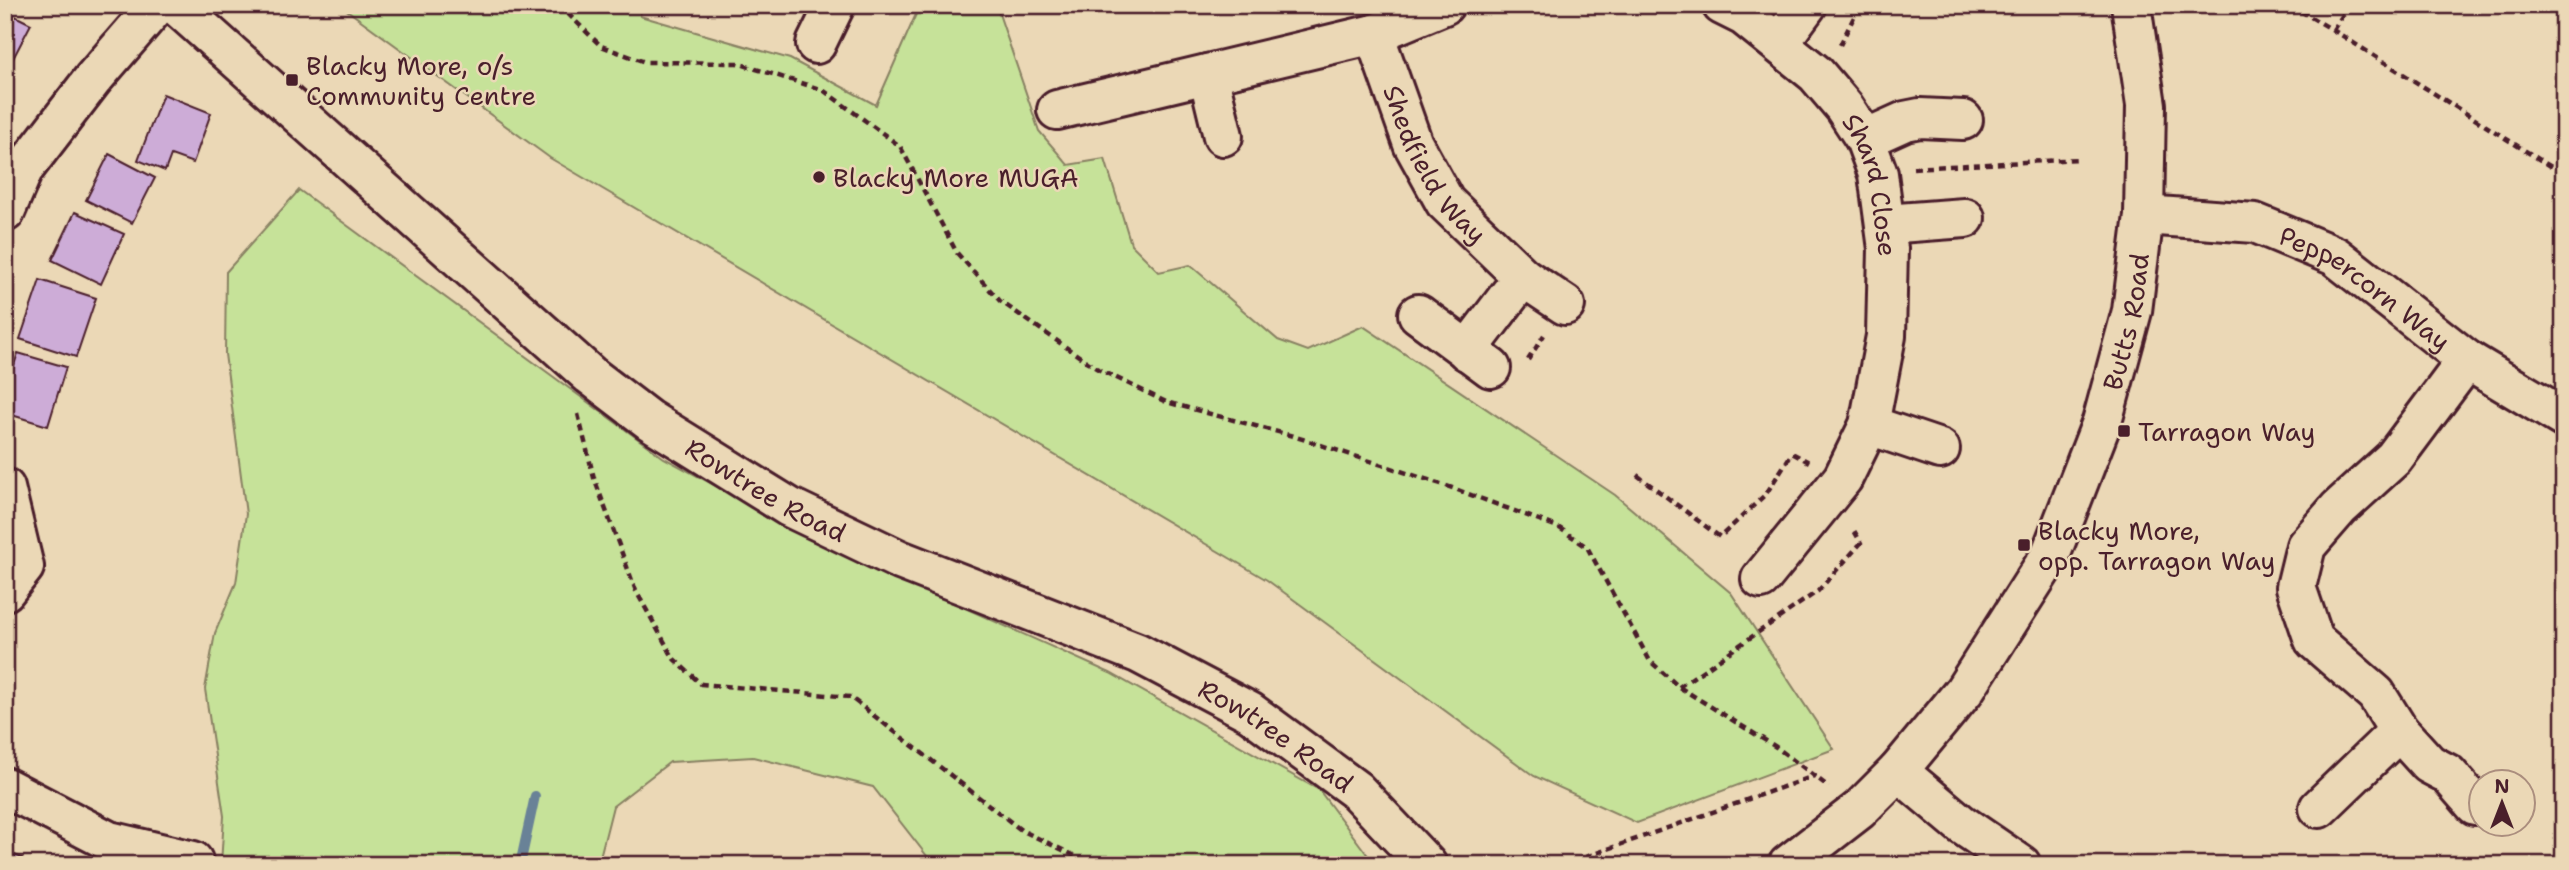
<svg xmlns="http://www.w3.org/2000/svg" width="2569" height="870" viewBox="0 0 2569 870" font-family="'Shantell Sans',sans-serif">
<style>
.green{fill:#c6e299;stroke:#888062;stroke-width:2}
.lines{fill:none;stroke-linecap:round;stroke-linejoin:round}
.stream{stroke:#698297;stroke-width:10}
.building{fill:#cdacd7;stroke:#4a1f2b;stroke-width:2}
.minor-casing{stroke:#4a1f2b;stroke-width:44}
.path{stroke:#4a1f2b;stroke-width:4.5;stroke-dasharray:7 5;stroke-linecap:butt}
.minor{stroke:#ebd8b6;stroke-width:38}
.poi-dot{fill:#4a1f2b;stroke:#ebd8b6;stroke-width:2.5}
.labels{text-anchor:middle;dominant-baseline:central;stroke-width:5;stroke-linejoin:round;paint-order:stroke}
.poi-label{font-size:26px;fill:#4a1f2b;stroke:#ebd8b6;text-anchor:start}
.street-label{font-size:26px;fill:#4a1f2b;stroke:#ebd8b6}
</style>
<rect width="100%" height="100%" fill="#ebd8b6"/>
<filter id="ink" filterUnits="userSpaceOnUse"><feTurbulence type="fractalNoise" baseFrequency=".0143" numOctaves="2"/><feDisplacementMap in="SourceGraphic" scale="14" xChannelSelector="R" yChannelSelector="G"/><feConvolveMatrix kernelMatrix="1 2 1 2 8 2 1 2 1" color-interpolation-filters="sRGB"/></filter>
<g filter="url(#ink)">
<g class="green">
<polygon points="340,5 642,5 640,16 790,59 876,105 920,5 996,5 1039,131 1068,165 1105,159 1131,244 1159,272 1190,265 1278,340 1308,351 1363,326 1615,495 1731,593 1834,749 1637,823 1534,776 1267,580 550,158"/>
<polygon points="299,190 664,458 829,547 1110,673 1319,790 1375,865 934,865 873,787 753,757 670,762 613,806 598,865 221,865 224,816 205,689 215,633 236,583 246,514 225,354 226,272"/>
</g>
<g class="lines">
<polyline class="stream" points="520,865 535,796"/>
</g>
<g class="building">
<polygon points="5,11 31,24 6,72 5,72"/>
<polygon points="163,94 211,113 193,163 171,155 165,171 138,160"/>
<polygon points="109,154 155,178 132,223 86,200"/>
<polygon points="75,212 124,234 101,284 52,260"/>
<polygon points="40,280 96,298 76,357 20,339"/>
<polygon points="18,353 66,367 48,426 5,413 5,393"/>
<polygon points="5,851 22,858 19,865 5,865"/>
</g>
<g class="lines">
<g class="minor-casing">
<g id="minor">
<path id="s1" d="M176,5L590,375L649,420L789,507L900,560L1138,653L1250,712L1356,790L1427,865"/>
<path id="s2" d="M1722,5L1744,16L1816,74L1844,107L1865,139L1878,174L1888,249L1886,336L1869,425L1843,478L1761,579"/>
<path id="s3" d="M1374,34L1413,144L1445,202L1523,277L1565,305"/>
<polyline points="1779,43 1807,5"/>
<polyline points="816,44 835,5"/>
<polyline points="1208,74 1223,136"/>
<polyline points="1057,110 1374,34 1444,5"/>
<polyline points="1865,139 1905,121 1920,118 1963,120"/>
<polyline points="5,212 23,170 93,79 157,5"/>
<path id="s4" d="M2144,215L2255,223L2335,256L2467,360L2564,418"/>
<polyline points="1885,224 1965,218"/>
<polyline points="1418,314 1491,368"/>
<polyline points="1467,351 1523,277"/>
<polyline points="2467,360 2394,458 2339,508 2306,546 2296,587 2314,640 2376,694 2399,731 2429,764 2448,774 2475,805"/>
<polyline points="1869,425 1940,449"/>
<polyline points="5,488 24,567 5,591"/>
<polyline points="1898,771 1961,824 2021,865"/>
<polyline points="5,787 109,841 193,861"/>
<polyline points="2319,808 2399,731"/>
<path id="s5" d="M1788,865L1859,810L1898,771L1964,691L2050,556L2102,422L2132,311L2144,215L2146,105L2131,5"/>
</g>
</g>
<g class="path">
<polyline points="559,5 601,46 645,62 737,63 823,90 900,146 957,253 1000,301 1096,368 1166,402 1293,436 1444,485 1558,527 1587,547 1650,661 1679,687 1776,747 1829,787"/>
<polyline points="2290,5 2333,30 2564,175"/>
<polyline points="2333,30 2349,5"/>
<polyline points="1840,45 1860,5"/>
<polyline points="1913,168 2080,159"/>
<polyline points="1528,360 1544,335"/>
<polyline points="578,414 594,478 636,591 674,659 701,684 850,697 1021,830 1094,865"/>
<polyline points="1637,475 1720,537 1766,494 1792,453 1809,462"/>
<polyline points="1679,687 1818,591 1861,543 1852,527"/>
<polyline points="1563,865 1814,776"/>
</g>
<use href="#minor" class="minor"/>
</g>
</g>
<g class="poi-dot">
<rect x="285" y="73" width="14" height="14" rx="3.5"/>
<circle cx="819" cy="177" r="7"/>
<rect x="2117" y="424" width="14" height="14" rx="3.5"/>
<rect x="2017" y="538" width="14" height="14" rx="3.5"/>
</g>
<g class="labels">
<g class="poi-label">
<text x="306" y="65">Blacky More, o/s<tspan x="306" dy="30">Community Centre</tspan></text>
<text x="833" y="177">Blacky More MUGA</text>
<text x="2138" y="431">Tarragon Way</text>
<text x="2038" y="530">Blacky More,<tspan x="2038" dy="30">opp. Tarragon Way</tspan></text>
</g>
<g class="street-label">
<text stroke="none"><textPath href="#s3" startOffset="145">Shedfield Way</textPath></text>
<text stroke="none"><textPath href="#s2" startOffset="245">Shard Close</textPath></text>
<text stroke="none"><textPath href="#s4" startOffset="240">Peppercorn Way</textPath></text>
<text stroke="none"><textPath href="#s5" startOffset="656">Butts Road</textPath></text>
<text stroke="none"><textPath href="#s1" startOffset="766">Rowtree Road</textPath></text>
<text stroke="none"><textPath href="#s1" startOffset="1334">Rowtree Road</textPath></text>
</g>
</g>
<rect width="2569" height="870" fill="none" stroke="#ebd8b6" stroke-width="28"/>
<rect x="14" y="14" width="2541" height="842" fill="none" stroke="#4a1f2b" stroke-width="2.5" filter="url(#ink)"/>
<g transform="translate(2502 803)"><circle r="33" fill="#ebd8b6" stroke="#ab8e7e" stroke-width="2"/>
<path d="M0-5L12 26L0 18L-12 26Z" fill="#4a1f2b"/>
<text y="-10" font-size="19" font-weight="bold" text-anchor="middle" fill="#4a1f2b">N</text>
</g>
</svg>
